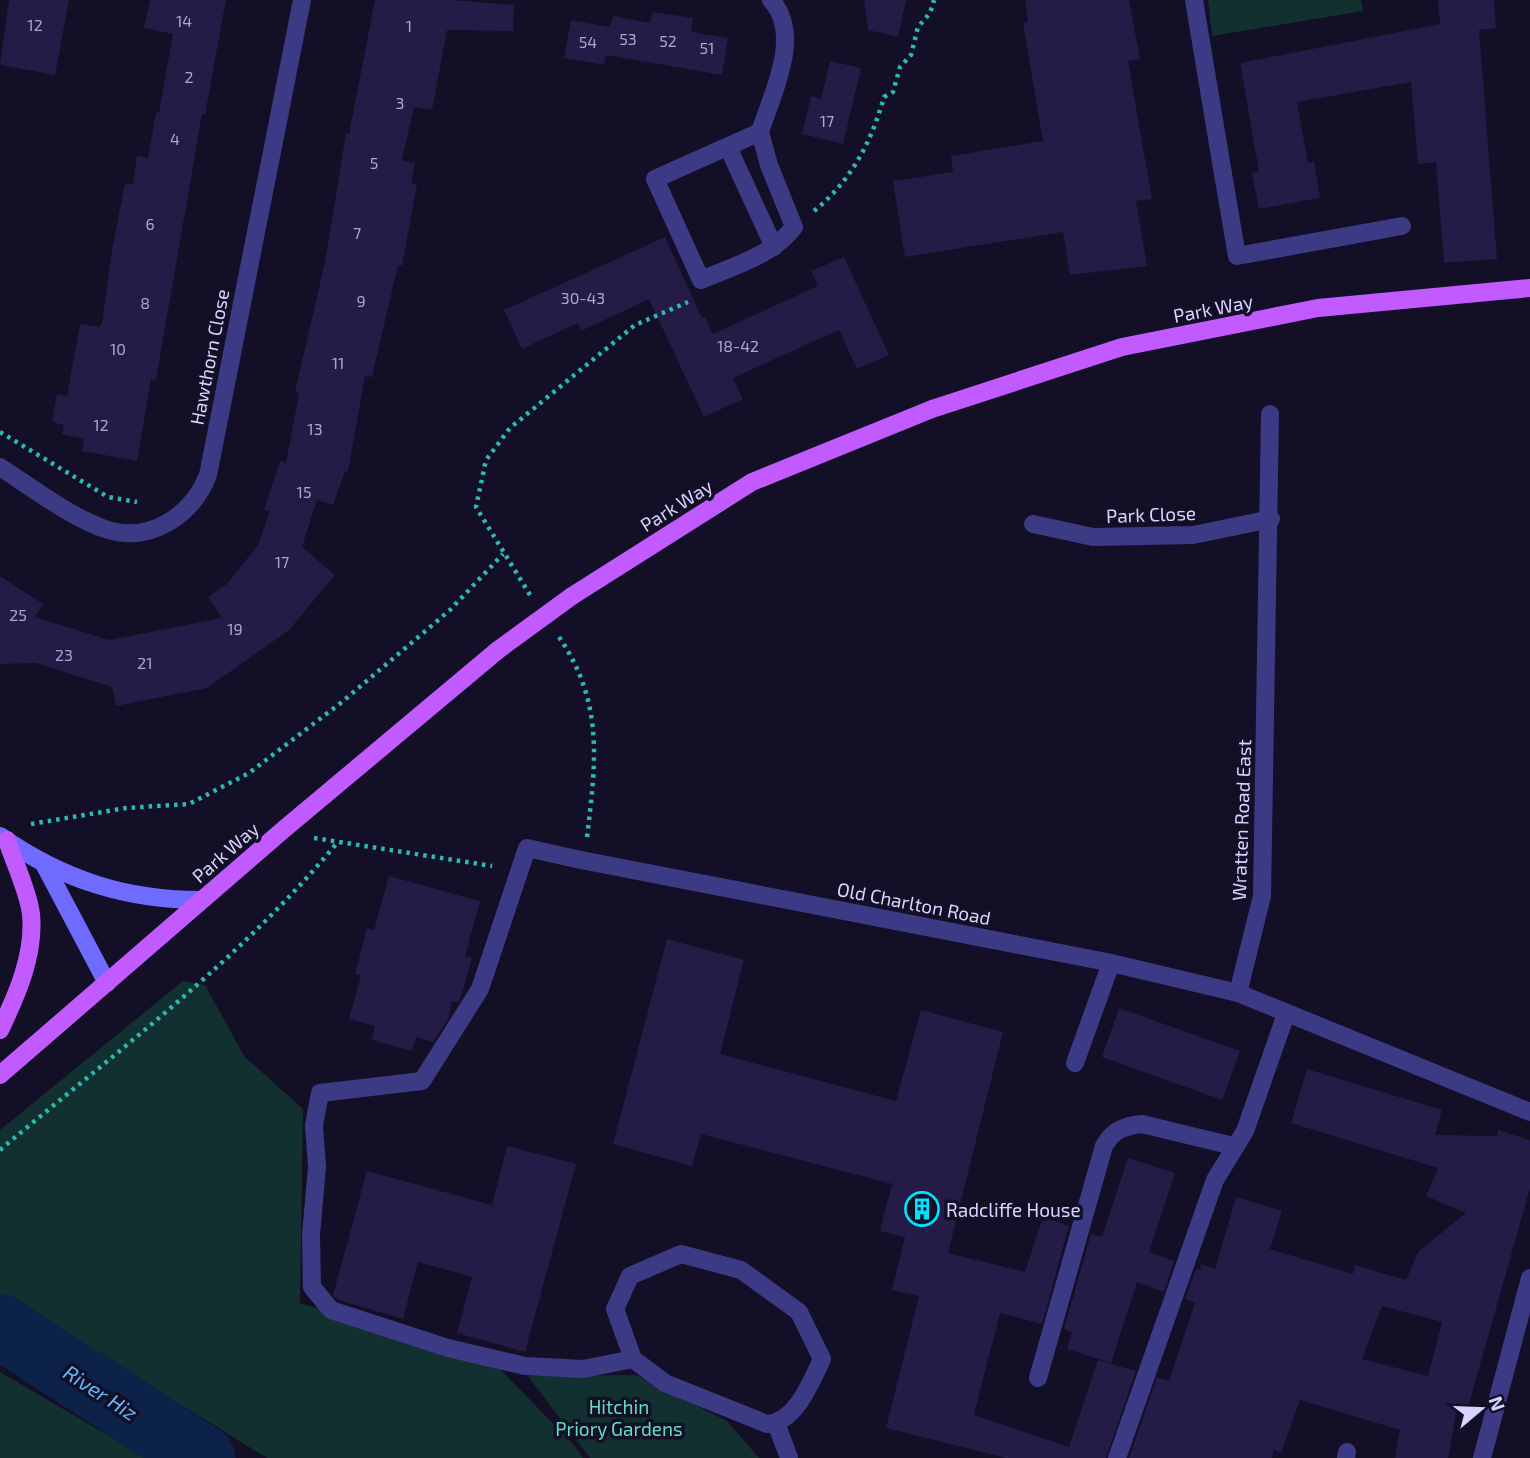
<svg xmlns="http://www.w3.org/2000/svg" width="1530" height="1458" viewBox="0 0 1530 1458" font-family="'Exo 2',sans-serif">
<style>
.green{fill:#12302f}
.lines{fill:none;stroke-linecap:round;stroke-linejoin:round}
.river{stroke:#0c2248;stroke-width:65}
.building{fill:#241b47;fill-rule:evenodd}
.path{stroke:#2fb8b0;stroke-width:4.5;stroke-dasharray:3.5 5;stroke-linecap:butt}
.lane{stroke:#3d3a85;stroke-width:18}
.street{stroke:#3d3a85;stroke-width:18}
.secondary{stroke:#6f6bff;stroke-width:18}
.primary{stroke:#c25bff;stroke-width:18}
.primary-bridge{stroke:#c25bff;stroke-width:18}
.labels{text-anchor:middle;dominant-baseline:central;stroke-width:7;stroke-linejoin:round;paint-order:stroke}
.number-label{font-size:16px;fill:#aca6d1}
.street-label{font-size:19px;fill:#d9d4ff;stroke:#130f26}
.poi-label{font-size:19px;fill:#d9d4ff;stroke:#130f26;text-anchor:start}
.park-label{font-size:19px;fill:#5fe0c0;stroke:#130f26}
.water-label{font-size:21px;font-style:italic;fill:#62b6ff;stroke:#130f26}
</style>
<rect width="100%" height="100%" fill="#130f26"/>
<g class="green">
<polygon points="1208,0 1361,0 1363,11 1212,36"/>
<polygon points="183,981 205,985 244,1056 303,1109 300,1303 495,1364 574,1445 583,1458 267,1458 0,1293 0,1130"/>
<polygon points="0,1372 147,1458 0,1458"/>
<polygon points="636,1375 727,1421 759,1458 590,1458 528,1376"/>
</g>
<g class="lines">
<polyline class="river" points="0,1326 203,1458"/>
</g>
<g class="building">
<polygon points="9,0 69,0 55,75 0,65"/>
<polygon points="150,0 226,0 205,114 202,114 156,380 151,379 137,461 82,451 84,439 62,434 64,425 52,422 57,394 67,396 80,324 99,327 102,324 112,250 125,183 133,185 137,156 148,158 156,113 159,113 173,34 144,28"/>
<polygon points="375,0 453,0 514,5 513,31 447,30 432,110 414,107 402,160 415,163 411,183 417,184 402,266 398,265 372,377 365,376 348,471 345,471 333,505 317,500 302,547 335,575 289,630 207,688 116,706 112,687 36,663 0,664 0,576 43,604 35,617 109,640 222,618 208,597 227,584 258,545 270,511 264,510 280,461 286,463 299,393 295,392 325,262 346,133 349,134"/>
<polygon points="864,0 906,0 898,37 868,30"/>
<polygon points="1025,0 1129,0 1140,59 1128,61 1152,199 1136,201 1147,266 1070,275 1063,232 905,257 893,181 953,172 951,156 1043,141 1023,23 1028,22"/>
<polygon points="1438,0 1494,0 1496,28 1479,30 1497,259 1444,263 1436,162 1418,164 1411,82 1297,102 1308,163 1314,162 1320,198 1259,209 1252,173 1259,172 1240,63 1440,24"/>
<polygon points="653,12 693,18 691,32 728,38 722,75 606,55 604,65 564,58 571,20 610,27 613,16 650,23"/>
<polygon points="830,61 861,68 843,144 802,134 811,96 821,99"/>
<polygon points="665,237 702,318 705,317 713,334 818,286 811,271 844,257 889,355 857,369 839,330 733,378 743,399 704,417 649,299 581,331 578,323 522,349 504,310"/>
<polygon points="389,876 480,901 465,956 472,958 461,997 458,1002 452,1001 448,1019 433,1042 416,1037 412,1051 372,1040 375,1026 349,1019 361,975 355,974 367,928 374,930"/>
<polygon points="667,939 744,960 720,1054 896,1101 921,1010 1003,1032 948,1253 1025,1272 1043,1217 1069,1226 1042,1324 1000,1313 974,1415 1069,1447 1098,1360 1136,1371 1106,1458 1006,1458 886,1428 919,1296 892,1290 905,1237 880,1231 892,1184 701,1134 692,1166 613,1144"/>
<polygon points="1119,1008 1240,1051 1222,1100 1102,1057"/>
<path d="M1307,1069L1442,1110L1435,1135L1497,1136L1498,1130L1530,1140V1188L1467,1411L1457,1408L1448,1458H1395L1400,1430L1300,1400L1281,1453L1274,1450L1272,1458H1129L1157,1377L1169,1381L1195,1303L1185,1299L1196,1269L1200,1270L1201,1264L1215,1269L1236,1197L1282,1211L1270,1249L1353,1274L1355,1265L1406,1280L1418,1252L1466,1213L1426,1196L1438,1168L1291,1123ZM1382,1306L1442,1322L1428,1376L1362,1359Z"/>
<polygon points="507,1146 576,1164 525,1352 457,1333 472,1277 418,1262 403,1319 338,1300 333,1295 367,1171 492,1205"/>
<polygon points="1128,1158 1175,1173 1149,1252 1174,1261 1164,1292 1137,1282 1111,1363 1067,1349 1072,1332 1064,1329 1091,1234 1102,1237"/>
</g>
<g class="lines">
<g class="path">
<path d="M814,211C851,181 871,143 884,97L893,92L900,67L911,55L918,27L930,13L934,0"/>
<polyline points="0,432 108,497 137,502"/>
<polyline points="530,595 476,507 486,460 510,428 635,325 688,302"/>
<path d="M559,637C604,703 596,761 587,837"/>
<polyline points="31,824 126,808 189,804 249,773 342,702 450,610 503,554"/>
<polyline points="314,838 492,866"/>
<path d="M0,1150C116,1052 240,960 337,843"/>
</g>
<g class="lane">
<path d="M760,132L769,165L794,227C772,256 733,266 701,280L655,179Z"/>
<polyline points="728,147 774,247"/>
<polyline points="1223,174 1237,256 1402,226"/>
<polyline points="581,860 527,848 480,989 422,1081 320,1093 314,1125 317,1167 311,1235 312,1287 331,1310 448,1348 525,1366 583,1369 633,1359"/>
<polyline points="1075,1063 1111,963"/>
<path d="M681,1254L741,1270L799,1312L822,1359C811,1382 796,1422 767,1424L665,1383L633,1359L615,1309L630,1276Z"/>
<path d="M1038,1378L1104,1146C1113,1130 1124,1126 1142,1124L1233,1146"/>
<polyline points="776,1423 789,1458"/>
<polyline points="1117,1458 1215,1180 1245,1131 1286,1014"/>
<polyline points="1346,1458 1347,1452"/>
</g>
<g class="street">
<polyline points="1194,0 1223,174"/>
<path d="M760,132C772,94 803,35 771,0"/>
<path d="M0,467C31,487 73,519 108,530C152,543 193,514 208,475L302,0"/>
<polyline points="1033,524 1093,537 1193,535 1271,519"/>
<polyline points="581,860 1107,962 1238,993 1530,1112"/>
<polyline points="1238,993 1262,896 1270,414"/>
<polyline points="1482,1458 1530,1278"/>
</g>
<g class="secondary">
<path d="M0,836C63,880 126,900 202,900"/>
<polyline points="43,862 107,983"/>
</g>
<g class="primary">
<polyline points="572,596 752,482 932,409 1122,347 1318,308 1530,288"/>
<path d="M0,1030C17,995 35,954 31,914C28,890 14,863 7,840"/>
<polyline points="0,1075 283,830 498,650"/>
</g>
<polyline class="primary-bridge" points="498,650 572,596"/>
</g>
<defs>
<g id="building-ring" transform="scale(1.75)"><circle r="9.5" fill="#130f26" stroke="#00e5ff" stroke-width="1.5"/><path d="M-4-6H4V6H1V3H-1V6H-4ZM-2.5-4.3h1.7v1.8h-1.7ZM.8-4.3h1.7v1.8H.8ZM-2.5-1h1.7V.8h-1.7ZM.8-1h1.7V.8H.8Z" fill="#00e5ff"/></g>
</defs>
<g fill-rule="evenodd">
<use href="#building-ring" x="922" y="1209"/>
</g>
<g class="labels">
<g class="number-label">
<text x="184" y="20">14</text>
<text x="35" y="24">12</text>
<text x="409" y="25">1</text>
<text x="628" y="38">53</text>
<text x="668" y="40">52</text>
<text x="588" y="41">54</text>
<text x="707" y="47">51</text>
<text x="189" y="76">2</text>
<text x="400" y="102">3</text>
<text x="827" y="120">17</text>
<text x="175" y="138">4</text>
<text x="374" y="162">5</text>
<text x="150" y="223">6</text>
<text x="357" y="232">7</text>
<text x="583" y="297">30-43</text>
<text x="361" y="300">9</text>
<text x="145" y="302">8</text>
<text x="738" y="345">18-42</text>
<text x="118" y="348">10</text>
<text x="338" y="362">11</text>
<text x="101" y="424">12</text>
<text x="315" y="428">13</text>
<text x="304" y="491">15</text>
<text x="282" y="561">17</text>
<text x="18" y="614">25</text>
<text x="235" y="628">19</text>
<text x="64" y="654">23</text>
<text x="145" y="662">21</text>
</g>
<g class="street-label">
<text transform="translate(1213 308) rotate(-11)">Park Way</text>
<text transform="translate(209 357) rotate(-79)">Hawthorn Close</text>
<text transform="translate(676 505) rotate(-32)">Park Way</text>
<text transform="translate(1151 514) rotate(-2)">Park Close</text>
<text transform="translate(1241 820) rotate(-88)">Wratten Road East</text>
<text transform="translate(225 852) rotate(-41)">Park Way</text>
<text transform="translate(914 903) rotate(11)">Old Charlton Road</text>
</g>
<g class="poi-label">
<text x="946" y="1209">Radcliffe House</text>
</g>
<g class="park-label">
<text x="619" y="1406">Hitchin<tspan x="619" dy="22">Priory Gardens</tspan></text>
</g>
<g class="water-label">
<text transform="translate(101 1392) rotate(33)">River Hiz</text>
</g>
</g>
<g transform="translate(1481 1409) rotate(71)" stroke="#130f26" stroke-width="5" paint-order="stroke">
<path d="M0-5L12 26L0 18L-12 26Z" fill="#d9d4ff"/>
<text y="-10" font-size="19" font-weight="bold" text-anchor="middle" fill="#d9d4ff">N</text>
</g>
</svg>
